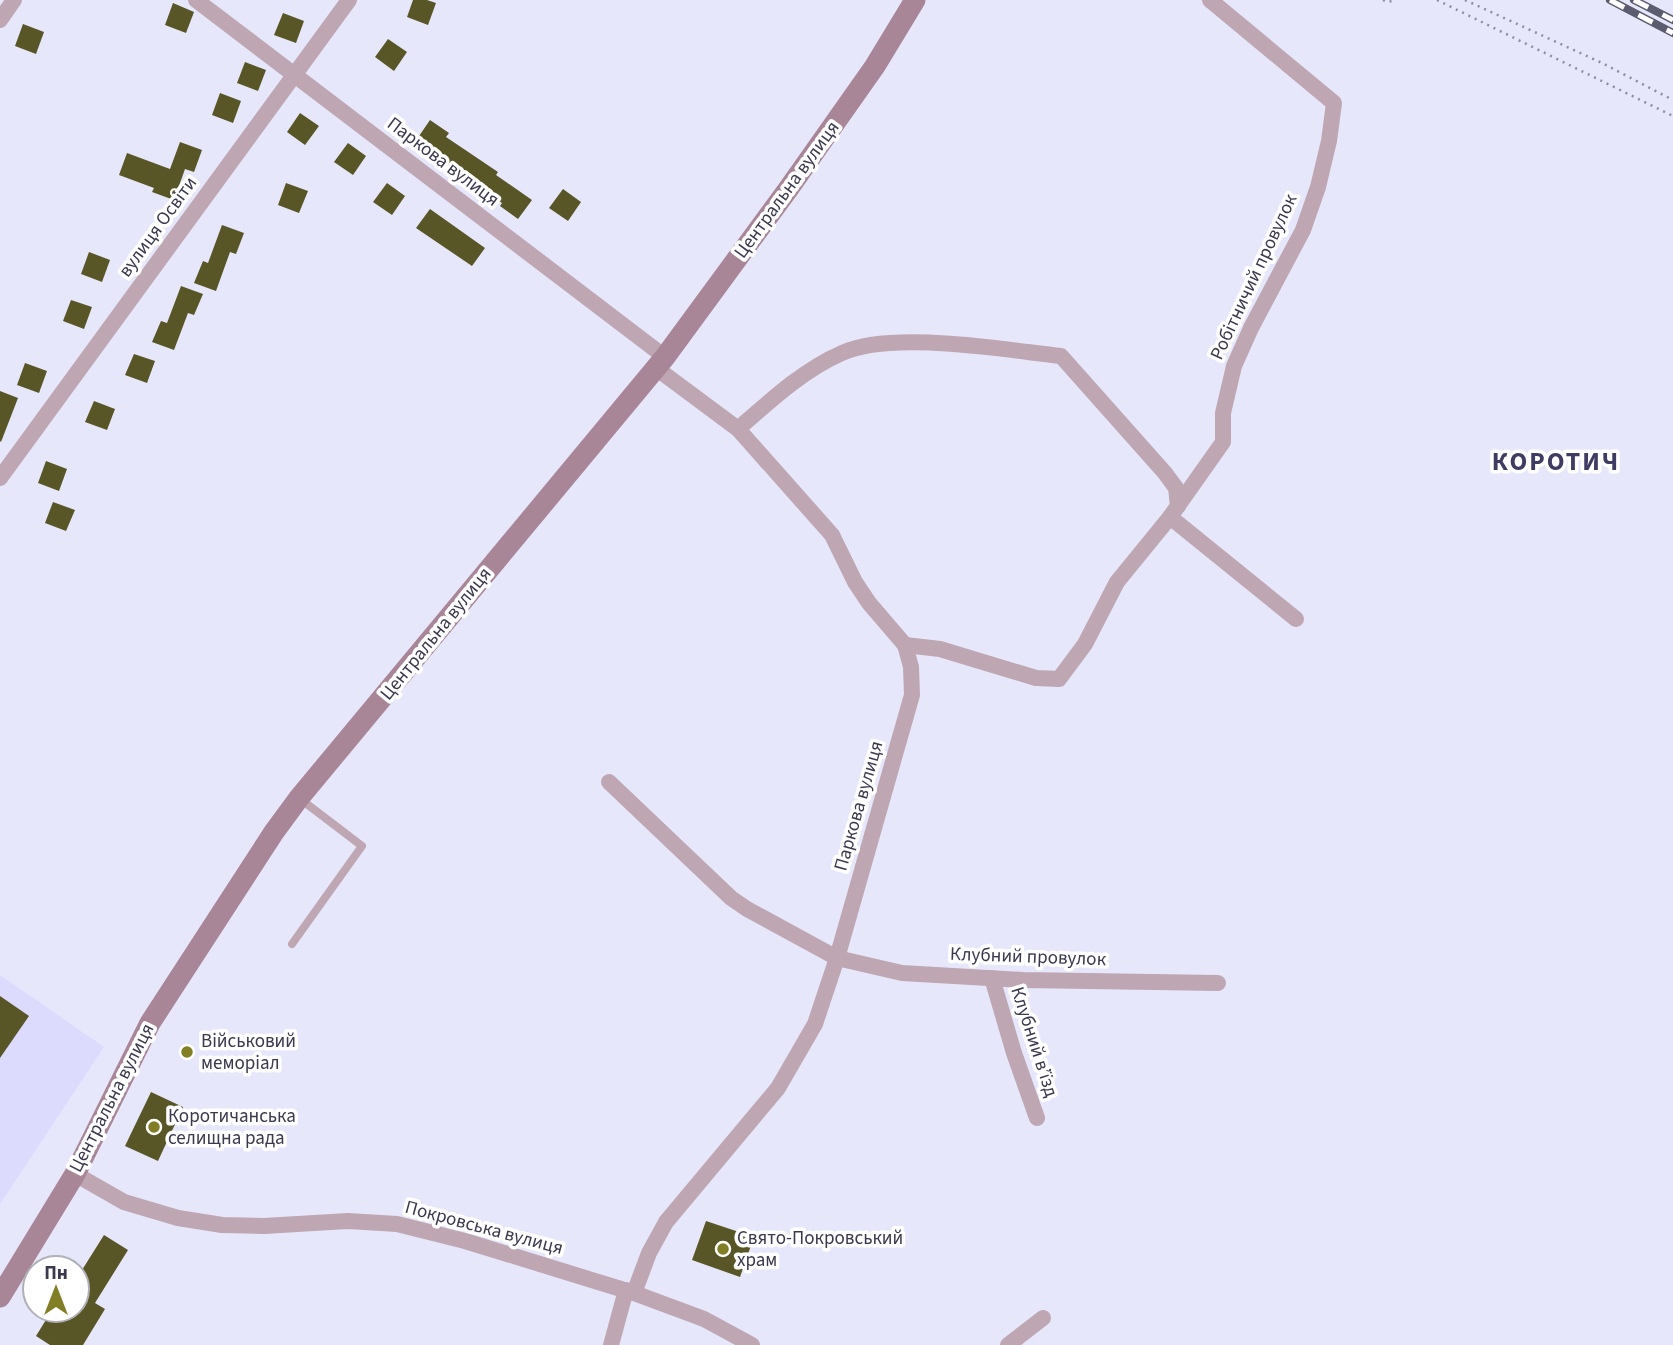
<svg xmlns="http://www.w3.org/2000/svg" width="1673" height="1345" viewBox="0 0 1673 1345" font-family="'Source Sans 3',sans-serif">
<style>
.built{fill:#dcdbfe}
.building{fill:#585626}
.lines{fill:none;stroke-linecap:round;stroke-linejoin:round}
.path{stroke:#8e8ea2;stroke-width:2.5;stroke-dasharray:2 5;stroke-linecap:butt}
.lane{stroke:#bea7b2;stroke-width:8}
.street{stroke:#bea7b2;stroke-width:16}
.secondary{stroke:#a88697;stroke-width:21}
.rail-casing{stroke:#5c5c70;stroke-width:8}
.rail{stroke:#fff;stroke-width:5;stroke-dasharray:16;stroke-linecap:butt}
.poi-dot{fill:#817e25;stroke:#fff;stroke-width:2.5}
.labels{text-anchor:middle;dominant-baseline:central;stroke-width:7;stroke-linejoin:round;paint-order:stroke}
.street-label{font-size:19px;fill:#3a394d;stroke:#fff}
.poi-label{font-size:19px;fill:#3a394d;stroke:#fff;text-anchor:start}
.district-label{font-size:26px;font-weight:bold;letter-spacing:2px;fill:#3f3c64;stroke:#fff}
</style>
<rect width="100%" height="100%" fill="#e7e7fb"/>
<polygon class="built" points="0,975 104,1047 0,1204"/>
<g class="building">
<polygon points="413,0 427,0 436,3 428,25 407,17"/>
<polygon points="173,3 194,12 186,33 165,25"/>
<polygon points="283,13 304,21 296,43 274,35"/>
<polygon points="23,24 44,32 36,54 15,46"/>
<polygon points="388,39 407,52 394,71 375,57"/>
<polygon points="245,62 266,70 258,91 237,83"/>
<polygon points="220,93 241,101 233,123 212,115"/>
<polygon points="300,113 319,126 305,145 287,132"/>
<polygon points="430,120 449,133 446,137 498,172 496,175 532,200 518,219 500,206 502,203 437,159 439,155 417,139"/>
<polygon points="180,142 202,150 194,172 185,169 174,200 152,192 154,188 119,175 127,153 170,169"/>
<polygon points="348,143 366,156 353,175 334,162"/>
<polygon points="286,183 308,191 299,213 278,205"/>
<polygon points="387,183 405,196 392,215 373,202"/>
<polygon points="563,189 581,202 568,221 549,208"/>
<polygon points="430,209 485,248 472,266 416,228"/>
<polygon points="222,225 244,233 236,254 230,252 216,291 194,283 203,261 208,263"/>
<polygon points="89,252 110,260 102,282 81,274"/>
<polygon points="181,286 203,294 194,315 188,313 174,350 152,342 161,321 167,323"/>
<polygon points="71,300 92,307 84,329 63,321"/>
<polygon points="134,354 155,361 147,383 125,375"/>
<polygon points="25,363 47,371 39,393 17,385"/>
<polygon points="0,391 18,398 1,442 0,441"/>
<polygon points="94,401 115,409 107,430 85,422"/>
<polygon points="46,461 67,469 59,491 38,483"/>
<polygon points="53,502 75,510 66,531 45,523"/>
<polygon points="0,996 29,1016 0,1058"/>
<polygon points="151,1092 183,1107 158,1161 125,1146"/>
<polygon points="706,1221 754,1237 740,1277 692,1260"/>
<polygon points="104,1235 128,1250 95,1303 105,1309 83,1345 50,1345 36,1336 52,1310 77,1310 77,1278"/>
</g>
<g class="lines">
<g class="path">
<polyline points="1383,0 1388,2 1396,0"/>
<polyline points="1437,0 1673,116"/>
<polyline points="1465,0 1602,63 1673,100"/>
</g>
<polyline class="lane" points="292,944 362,846 299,798"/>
<g class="street">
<polyline points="196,0 665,357"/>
<polyline points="0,20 14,0"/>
<path d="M738,429C770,401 803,370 842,353C892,330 1005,350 1061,356L1165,473L1176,488L1178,506"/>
<polyline points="0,478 349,0"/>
<polyline points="1170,517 1296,619"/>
<polyline points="905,645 940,649 1036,678 1059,679 1085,644 1117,582 1170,517 1223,442 1223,413 1234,366 1251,328 1303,230 1318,187 1329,141 1334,103 1210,0"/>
<polyline points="609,782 731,898 747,909 837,958 902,973 1023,980 1218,983"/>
<polyline points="992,978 1014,1053 1037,1118"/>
<polyline points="75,1174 124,1202 178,1218 222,1225 264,1226 348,1221 397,1224 465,1241 634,1293 704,1319 752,1345"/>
<polyline points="634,1293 649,1253 666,1222 778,1088 815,1024 837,958 912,695 911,667 905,645 869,603 855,582 832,535 738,429 656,368"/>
<polyline points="611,1345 626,1290"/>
<polyline points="1008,1345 1043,1318"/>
</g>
<polyline class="secondary" points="0,1297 75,1174 150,1023 274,832 299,798 665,357 789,188 875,66 915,0"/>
<g class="rail-casing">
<g id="rail">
<polyline points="1610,0 1673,33"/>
<polyline points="1634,0 1673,20"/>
</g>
</g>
<use href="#rail" class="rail"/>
</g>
<g class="poi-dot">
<circle cx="187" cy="1052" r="7"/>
<circle cx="154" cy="1127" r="7"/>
<circle cx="723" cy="1249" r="7"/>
</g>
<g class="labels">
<g class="street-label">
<text transform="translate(443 162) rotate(37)">Паркова вулиця</text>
<text transform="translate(787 190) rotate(-54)">Центральна вулиця</text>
<text transform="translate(158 227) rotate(-54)">вулиця Освіти</text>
<text transform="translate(1254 277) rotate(-65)">Робітничий провулок</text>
<text transform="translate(436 634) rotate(-51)">Центральна вулиця</text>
<text transform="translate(859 806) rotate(-74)">Паркова вулиця</text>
<text transform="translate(1028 957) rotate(2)">Клубний провулок</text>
<text transform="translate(1034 1042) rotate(72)">Клубний в’їзд</text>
<text transform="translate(112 1098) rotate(-63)">Центральна вулиця</text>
<text transform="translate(484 1228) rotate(15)">Покровська вулиця</text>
</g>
<g class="poi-label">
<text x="201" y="1041">Військовий<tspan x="201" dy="22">меморіал</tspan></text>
<text x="168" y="1116">Коротичанська<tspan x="168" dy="22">селищна рада</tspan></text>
<text x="737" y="1238">Свято-Покровський<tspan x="737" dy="22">храм</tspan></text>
</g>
<g class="district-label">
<text x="1556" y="461">КОРОТИЧ</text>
</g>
</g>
<g transform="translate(56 1289)"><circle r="33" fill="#ffffff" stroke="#b0b0b8" stroke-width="2"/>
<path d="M0-5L12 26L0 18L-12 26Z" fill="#817e25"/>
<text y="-10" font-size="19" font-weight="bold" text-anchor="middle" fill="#3a394d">Пн</text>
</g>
</svg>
